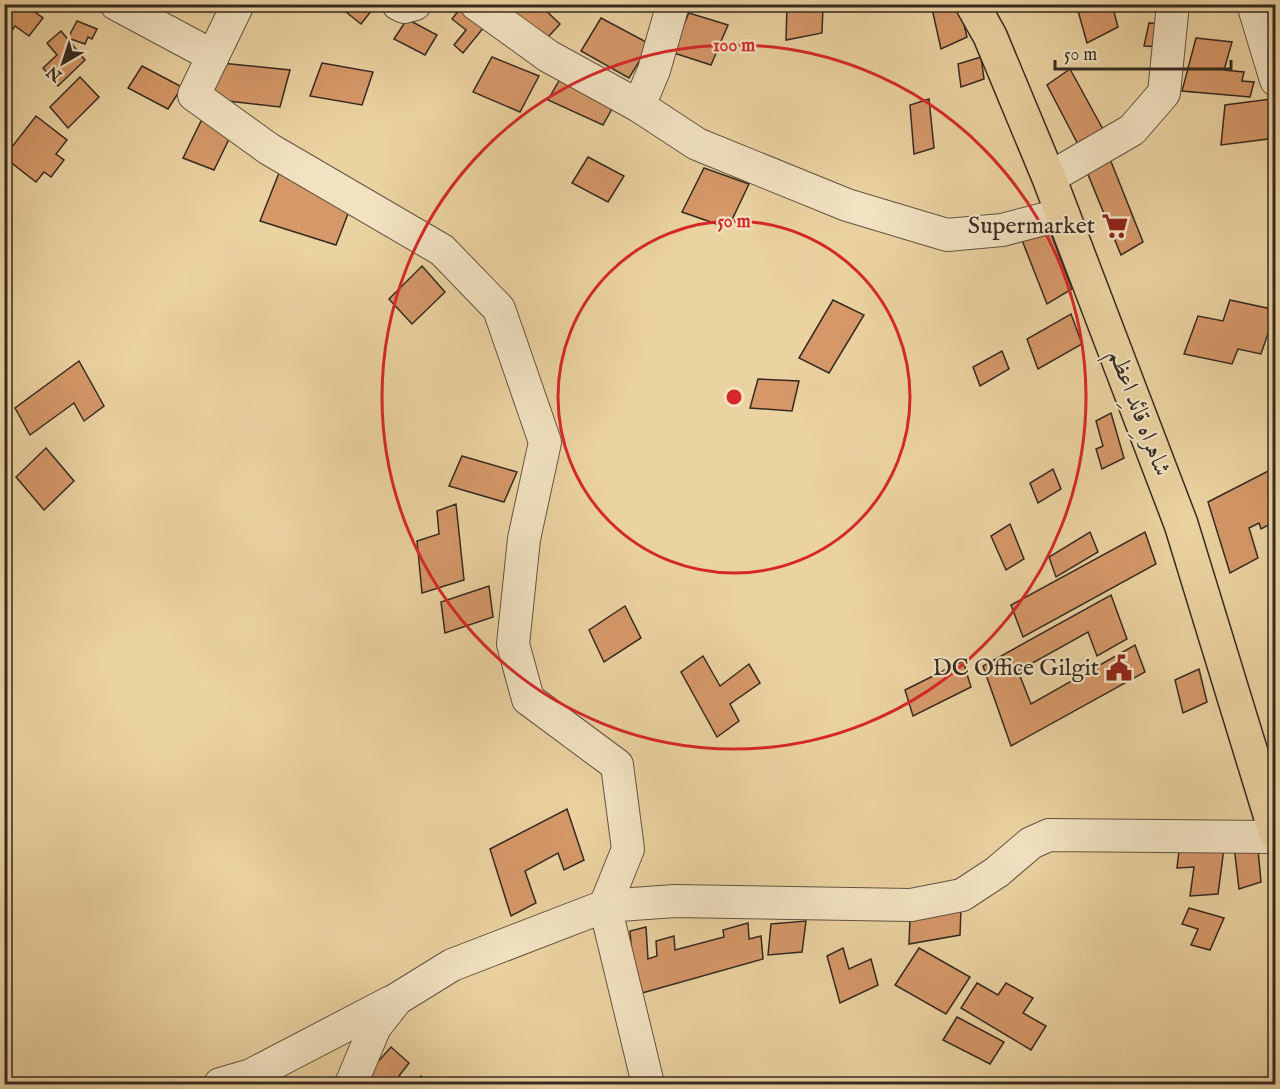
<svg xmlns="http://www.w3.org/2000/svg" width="1280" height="1089" viewBox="0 0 1280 1089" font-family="'IM FELL English',Amiri,serif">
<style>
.building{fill:#d69869;stroke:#352a21;stroke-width:1.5}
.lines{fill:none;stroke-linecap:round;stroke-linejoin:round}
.minor-casing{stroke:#625441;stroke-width:34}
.highway-casing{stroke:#352a21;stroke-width:36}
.minor{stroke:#f2e2c2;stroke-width:32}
.highway{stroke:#ebd2a1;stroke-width:33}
.ring{fill:none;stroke:#d62828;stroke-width:3}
.labels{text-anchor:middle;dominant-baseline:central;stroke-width:4.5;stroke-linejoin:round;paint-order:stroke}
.poi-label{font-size:24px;fill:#352a21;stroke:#f2e2c2;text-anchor:end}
.street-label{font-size:24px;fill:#352a21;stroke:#f2e2c2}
.centre{fill:#d62828;stroke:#f2e2c2;stroke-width:3}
.ring-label{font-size:18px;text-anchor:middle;font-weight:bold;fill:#d62828;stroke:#f2e2c2;stroke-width:4.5;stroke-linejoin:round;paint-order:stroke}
</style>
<rect width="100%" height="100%" fill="#ebd2a1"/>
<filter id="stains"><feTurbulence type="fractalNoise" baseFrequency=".00333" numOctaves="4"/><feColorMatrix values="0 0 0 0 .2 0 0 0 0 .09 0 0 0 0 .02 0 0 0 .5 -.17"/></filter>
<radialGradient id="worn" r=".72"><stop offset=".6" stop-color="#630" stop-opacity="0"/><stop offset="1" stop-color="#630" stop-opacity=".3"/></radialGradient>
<g class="building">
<polygon points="4,4 24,4 43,18 29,36 15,26 7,37 4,35"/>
<polygon points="336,4 373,4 375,6 361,24"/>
<polygon points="464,4 489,21 463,53 454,45 466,30 452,19"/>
<polygon points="492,4 539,4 560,24 538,48"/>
<polygon points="787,4 823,4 822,33 786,40"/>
<polygon points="931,4 959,4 967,37 941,49"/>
<polygon points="1091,4 1112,4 1118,27 1087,43 1078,11"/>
<polygon points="689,13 728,25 711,65 671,52"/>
<polygon points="601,18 650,44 629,78 581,51"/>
<polygon points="407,19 437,35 425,55 394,39"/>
<polygon points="77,21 97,29 92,39 88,37 85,44 68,38"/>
<polygon points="1149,23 1171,24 1166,47 1144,46"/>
<polygon points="61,31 85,60 58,86 43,68 57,55 47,43"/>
<polygon points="1196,38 1232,42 1224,70 1244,72 1242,81 1254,82 1250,97 1182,91"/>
<polygon points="492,57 539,76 520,112 473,92"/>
<polygon points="981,57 984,79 961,87 958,64"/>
<polygon points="221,63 290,70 280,107 211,99"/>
<polygon points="322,63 373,72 362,105 310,96"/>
<polygon points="142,66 182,87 168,109 128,88"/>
<polygon points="1070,69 1105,133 1081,150 1047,85"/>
<polygon points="563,74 618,98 603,125 548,100"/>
<polygon points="80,77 99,97 68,128 50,107"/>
<polygon points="929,99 934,148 914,154 910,105"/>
<polygon points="1271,99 1268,139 1221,145 1225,105"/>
<polygon points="36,116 67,140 56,154 64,160 51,177 44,172 36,182 4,157"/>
<polygon points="203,117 234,129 214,170 183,158"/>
<polygon points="588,157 624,176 608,202 572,183"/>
<polygon points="1110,159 1143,242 1121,255 1087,172"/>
<polygon points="704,168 749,184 728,228 682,212"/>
<polygon points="279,173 351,206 336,245 260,221"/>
<polygon points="1046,221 1072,289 1047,304 1020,235"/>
<polygon points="422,266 445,292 412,324 389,299"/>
<polygon points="833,300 864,315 829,373 799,358"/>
<polygon points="1230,300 1276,310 1261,354 1238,349 1232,364 1184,354 1198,316 1223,321"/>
<polygon points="1071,314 1082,344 1038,369 1027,339"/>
<polygon points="1276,331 1276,359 1272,359"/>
<polygon points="1002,351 1009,369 980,386 973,367"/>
<polygon points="79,361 104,406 84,421 74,403 30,435 15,408"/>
<polygon points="758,379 799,381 792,411 750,408"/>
<polygon points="1111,413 1124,458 1102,469 1096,449 1103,446 1096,421"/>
<polygon points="46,448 74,481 44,510 16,477"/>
<polygon points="462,456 517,472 504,502 449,486"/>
<polygon points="1276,467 1276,521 1261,529 1259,523 1249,528 1258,558 1230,573 1208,502"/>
<polygon points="1053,469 1061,489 1038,503 1030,483"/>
<polygon points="456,504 464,580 422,593 417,541 439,534 437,511"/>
<polygon points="1010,524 1024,559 1006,570 991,536"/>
<polygon points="1090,532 1098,552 1056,577 1049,557"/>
<polygon points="1145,532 1156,564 1023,637 1011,605"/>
<polygon points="489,586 493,617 445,633 441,602"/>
<polygon points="1111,595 1127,639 1097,656 1088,632 1018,671 1031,704 1135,645 1145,672 1011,746 983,666"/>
<polygon points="625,606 641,638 604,662 589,630"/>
<polygon points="703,656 720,686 749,664 760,683 730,704 739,721 717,737 681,672"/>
<polygon points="963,661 971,687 913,716 905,690"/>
<polygon points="1199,669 1207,702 1183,713 1175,680"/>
<polygon points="567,809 584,860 564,870 558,853 525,871 536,903 511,916 490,849"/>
<polygon points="1257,839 1261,882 1239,889 1234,846"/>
<polygon points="1224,848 1218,894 1190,896 1194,867 1177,868 1179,851"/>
<polygon points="961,908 960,935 909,944 910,917"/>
<polygon points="1189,908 1224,918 1210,950 1191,945 1198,929 1182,924"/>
<polygon points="806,921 802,952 768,955 771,924"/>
<polygon points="748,923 749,939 761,936 763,959 635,995 630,931 646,927 648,959 657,956 656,941 674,936 675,950 724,937 723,930"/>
<polygon points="843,948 849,969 871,959 878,985 840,1003 827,956"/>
<polygon points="919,948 970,977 946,1014 895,985"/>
<polygon points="977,983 998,995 1006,983 1033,998 1023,1013 1046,1026 1031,1050 961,1008"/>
<polygon points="957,1017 1004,1042 990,1064 943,1040"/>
<polygon points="391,1047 409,1063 399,1076 405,1081 402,1084 363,1084 360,1082"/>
<polygon points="421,1076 430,1084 413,1084"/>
<polygon points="1007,1078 1010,1084 997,1084"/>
</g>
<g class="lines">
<g class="minor-casing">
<g id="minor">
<polyline points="116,4 213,56"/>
<polyline points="238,4 194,95 269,149 442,250 499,309 545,442 524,539 513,644 528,699 617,765 628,849 605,906 648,1084"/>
<polyline points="398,4 404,7 415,4"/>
<polyline points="476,4 548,56 639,106 697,144 847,205 947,235 1002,230 1063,214"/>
<polyline points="1253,4 1276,80"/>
<polyline points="639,106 654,70 673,4"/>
<polyline points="1049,178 1132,130 1164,93 1173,4"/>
<polyline points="220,1084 251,1075 391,1002"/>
<polyline points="351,1084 375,1027 397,999 452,965 605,906 675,901 911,905 962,895 997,872 1031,843 1049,835 1276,837"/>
</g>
</g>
<g class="highway-casing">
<polyline id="highway" points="972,4 990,36 1049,178 1181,524 1276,834"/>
</g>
<use href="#minor" class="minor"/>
<use href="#highway" class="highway"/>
</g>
<g class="ring">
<circle cx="734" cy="397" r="176"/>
<circle cx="734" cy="397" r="352"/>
</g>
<defs>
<g id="supermarket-bare" transform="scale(2.07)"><path d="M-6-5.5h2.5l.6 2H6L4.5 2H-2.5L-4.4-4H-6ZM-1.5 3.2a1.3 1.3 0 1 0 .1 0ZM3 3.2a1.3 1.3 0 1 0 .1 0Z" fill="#8f2418" stroke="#f2e2c2" stroke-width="2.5" paint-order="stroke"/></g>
<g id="civic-bare" transform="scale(2.07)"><path d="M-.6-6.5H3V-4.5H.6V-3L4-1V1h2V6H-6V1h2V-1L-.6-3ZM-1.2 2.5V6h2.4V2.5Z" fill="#8f2418" stroke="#f2e2c2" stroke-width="2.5" paint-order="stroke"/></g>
</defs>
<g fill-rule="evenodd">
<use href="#supermarket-bare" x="1115" y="226"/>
<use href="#civic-bare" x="1119" y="668"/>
</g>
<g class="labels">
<g class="poi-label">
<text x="1095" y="226">Supermarket</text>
<text x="1099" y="668">DC Office Gilgit</text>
</g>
<g class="street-label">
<text transform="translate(1139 413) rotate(69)">شاہراہِ قائدِ اعظم</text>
</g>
</g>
<circle cx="734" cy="397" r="9" class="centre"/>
<g class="ring-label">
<text x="734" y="51">100 m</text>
<text x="734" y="227">50 m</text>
</g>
<rect width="1280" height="1089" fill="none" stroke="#ebd2a1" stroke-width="24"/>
<rect x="6" y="6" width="1268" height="1077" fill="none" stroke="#352a21" stroke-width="3"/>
<rect x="12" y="12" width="1256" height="1065" fill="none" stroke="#352a21" stroke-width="1.5"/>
<g transform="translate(63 63) rotate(219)" stroke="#f2e2c2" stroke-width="4.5" paint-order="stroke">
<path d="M0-4.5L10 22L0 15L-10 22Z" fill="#352a21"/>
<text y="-9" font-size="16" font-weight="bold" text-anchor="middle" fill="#352a21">N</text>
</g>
<path d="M1055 60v9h176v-9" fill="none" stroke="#352a21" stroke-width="3"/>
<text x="1064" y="60" font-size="18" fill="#352a21" stroke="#f2e2c2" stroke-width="4.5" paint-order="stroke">50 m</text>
<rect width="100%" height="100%" filter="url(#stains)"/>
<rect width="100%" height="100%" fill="url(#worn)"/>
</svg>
